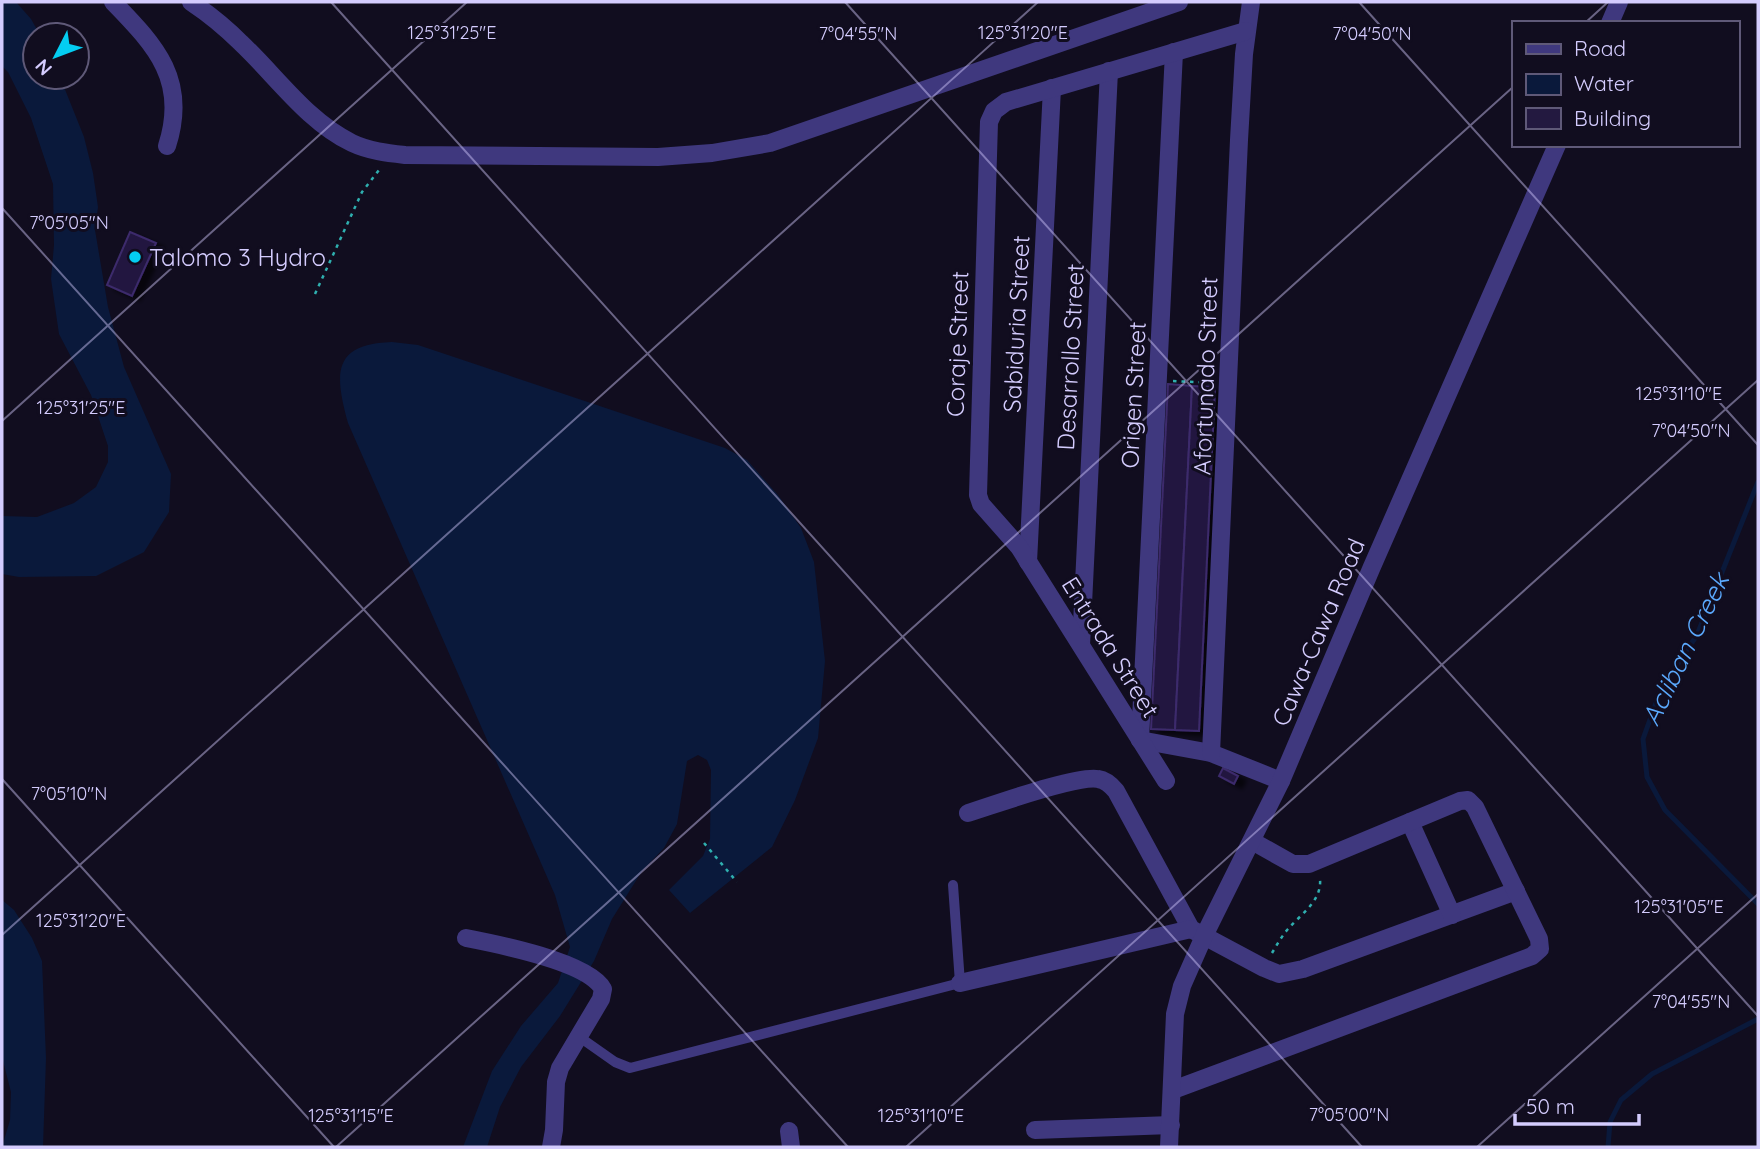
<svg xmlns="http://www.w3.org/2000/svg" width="1760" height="1149" viewBox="0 0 1760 1149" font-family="Quicksand,sans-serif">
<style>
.water{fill:#0a193b}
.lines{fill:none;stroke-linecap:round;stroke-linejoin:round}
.stream{stroke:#0a193b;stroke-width:5}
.building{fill:#231940;stroke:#3c2b6c;stroke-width:2;filter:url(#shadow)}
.path{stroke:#2fafaf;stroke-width:2.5;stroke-dasharray:3.5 5;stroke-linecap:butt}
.service{stroke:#3f387e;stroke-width:10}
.minor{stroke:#3f387e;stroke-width:18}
.tertiary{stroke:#3f387e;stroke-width:18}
.ticks{fill:none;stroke:#d4ccfe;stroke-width:2;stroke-opacity:0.45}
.poi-dot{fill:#04cdf2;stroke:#110d1f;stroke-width:2.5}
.labels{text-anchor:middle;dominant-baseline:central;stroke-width:6;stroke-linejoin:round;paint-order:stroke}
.poi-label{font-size:24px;fill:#d4ccfe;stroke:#110d1f;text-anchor:start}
.street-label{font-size:24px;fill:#d4ccfe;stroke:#110d1f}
.water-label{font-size:26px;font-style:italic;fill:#5ba9fd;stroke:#110d1f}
.ticks-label{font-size:18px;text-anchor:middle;fill:#d4ccfe;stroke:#110d1f;stroke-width:6;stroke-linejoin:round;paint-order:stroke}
</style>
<defs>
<filter id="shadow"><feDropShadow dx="8" dy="4.5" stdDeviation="2" flood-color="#0009"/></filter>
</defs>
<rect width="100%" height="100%" fill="#110d1f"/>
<g class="water">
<polygon points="2,2 16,2 31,19 40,35 35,35 35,77 60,77 84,137 93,173 98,207 95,230 108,307 124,367 171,474 169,512 144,552 96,576 19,577 2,574 2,516 37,517 74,503 96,487 108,462 108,446 91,395 59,334 51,279 54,245 53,184 31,118 8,72 2,66"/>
<path d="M392,342L418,345L725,448L747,460L778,495L801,528L814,562L825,661L818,738L795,800L772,847L690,913L669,890L703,856L710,839L711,770L707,760L698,755L687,761L677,824L664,848L642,871L612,919L594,961L560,1016L521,1067L500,1107L487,1147H463L492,1071L521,1026L558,983L570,947L555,895L348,423C335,375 331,344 392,342Z"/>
<polygon points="2,900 14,910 32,938 42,961 46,1058 43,1147 2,1147 10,1120 11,1092 2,1057"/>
</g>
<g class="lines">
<g class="stream">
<polyline points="1758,482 1697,635 1661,689 1643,739 1647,777 1665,810 1758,904"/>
<polyline points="1608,1147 1610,1122 1621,1100 1652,1074 1758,1019"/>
</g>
</g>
<g class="building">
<polygon points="130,232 156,243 132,296 107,285"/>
<polygon points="1168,384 1192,386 1175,730 1151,729"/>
<polygon points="1192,386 1215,387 1199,731 1175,730"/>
<polygon points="1223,768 1238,776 1234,784 1219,776"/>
</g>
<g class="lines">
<g class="path">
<polyline points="315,294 362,192 379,170"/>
<polyline points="1173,381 1212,383"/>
<polyline points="704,843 737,882"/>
<path d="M1272,953C1277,945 1281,937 1288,929C1301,914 1322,901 1320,879"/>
</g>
<polyline class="service" points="578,1036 615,1062 630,1068 960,983 953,885"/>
<g class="minor">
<path d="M113,2C157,47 188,81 167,146"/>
<path d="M191,2C209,14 226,28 241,43C277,77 307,121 352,143C369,151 387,153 405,155L658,157L712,153L770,143L1179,2"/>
<polyline points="1028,562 1052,88"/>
<polyline points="1081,645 1109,71"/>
<polyline points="1140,740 1174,52"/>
<polyline points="1140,740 1211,753 1281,781"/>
<polyline points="1211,753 1239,140 1244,54 1251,2"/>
<polyline points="1166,781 1019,547 981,504 978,495 989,122 994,111 1006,102 1246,31"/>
<path d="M968,813C994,805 1076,775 1098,779C1106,780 1111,785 1116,791L1191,929L1264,968L1279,974L1303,969L1516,891"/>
<polyline points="1410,822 1452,915"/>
<path d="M466,938C497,944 588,962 603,989L601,999L560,1068L556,1082L554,1130L551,1147"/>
<polyline points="960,983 1191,929"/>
<polyline points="1173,1090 1532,956 1540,949 1539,939 1475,807 1468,800 1460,801 1309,864 1293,864 1252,841"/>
<polyline points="1035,1130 1171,1125"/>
<polyline points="789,1131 791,1147"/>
</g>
<g class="tertiary">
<polyline points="1610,23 1619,2"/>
<polyline points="1169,1147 1175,1014 1182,986 1204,936 1281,781 1371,569 1557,145"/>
</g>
</g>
<path class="ticks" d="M331,2L1362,1147M845,2L1758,1016M1359,2L1758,445M1585,23L1608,2M2,208L848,1147M2,421L467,2M2,779L334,1147M2,935L1038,2M336,1147L1513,87M906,1147L1758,380M1477,1147L1758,894"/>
<circle class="poi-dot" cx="135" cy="257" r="7"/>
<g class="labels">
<g class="poi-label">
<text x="149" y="257">Talomo 3 Hydro</text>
</g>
<g class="street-label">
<text transform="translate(1016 324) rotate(-87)">Sabiduria Street</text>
<text transform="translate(957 344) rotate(-88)">Coraje Street</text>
<text transform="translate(1070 357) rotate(-87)">Desarrollo Street</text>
<text transform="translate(1205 376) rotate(-88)">Afortunado Street</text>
<text transform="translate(1133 395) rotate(-87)">Origen Street</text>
<text transform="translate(1318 632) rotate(-67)">Cawa-Cawa Road</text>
<text transform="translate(1111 647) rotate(58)">Entrada Street</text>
</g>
<g class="water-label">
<text transform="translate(1685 649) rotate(-64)">Acliban Creek</text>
</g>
</g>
<g class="ticks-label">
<text x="452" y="39">125°31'25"E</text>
<text x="1023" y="39">125°31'20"E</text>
<text x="858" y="40">7°04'55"N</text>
<text x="1372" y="40">7°04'50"N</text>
<text x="69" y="229">7°05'05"N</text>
<text x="1679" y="400">125°31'10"E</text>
<text x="81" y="414">125°31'25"E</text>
<text x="1691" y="437">7°04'50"N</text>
<text x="69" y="800">7°05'10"N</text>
<text x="1679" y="913">125°31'05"E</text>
<text x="81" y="927">125°31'20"E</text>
<text x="1691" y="1008">7°04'55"N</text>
<text x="1349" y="1121">7°05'00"N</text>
<text x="351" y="1122">125°31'15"E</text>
<text x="921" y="1122">125°31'10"E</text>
</g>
<rect width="1760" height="1149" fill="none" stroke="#d4ccfe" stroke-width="7"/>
<rect x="1512" y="21" width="228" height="126" fill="#110d1f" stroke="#5f5978" stroke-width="2"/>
<rect x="1526" y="44" width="35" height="10" fill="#3f387e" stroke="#5f5978" stroke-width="2"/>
<text x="1574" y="56" font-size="21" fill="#d4ccfe">Road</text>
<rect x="1526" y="74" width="35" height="21" fill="#0a193b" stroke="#5f5978" stroke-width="2"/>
<text x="1574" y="91" font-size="21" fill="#d4ccfe">Water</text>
<rect x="1526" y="108" width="35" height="21" fill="#231940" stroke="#5f5978" stroke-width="2"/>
<text x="1574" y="126" font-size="21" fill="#d4ccfe">Building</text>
<g transform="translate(56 56) rotate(228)"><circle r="33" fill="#110d1f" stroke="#5f5978" stroke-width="2"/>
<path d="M0-5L12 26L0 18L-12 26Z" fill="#04cdf2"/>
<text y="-10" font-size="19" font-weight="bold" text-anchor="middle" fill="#d4ccfe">N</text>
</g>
<path d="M1515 1114v10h124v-10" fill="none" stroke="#d4ccfe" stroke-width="3.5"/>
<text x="1526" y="1114" font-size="21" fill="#d4ccfe" stroke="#110d1f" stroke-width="5" paint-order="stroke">50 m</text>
</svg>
